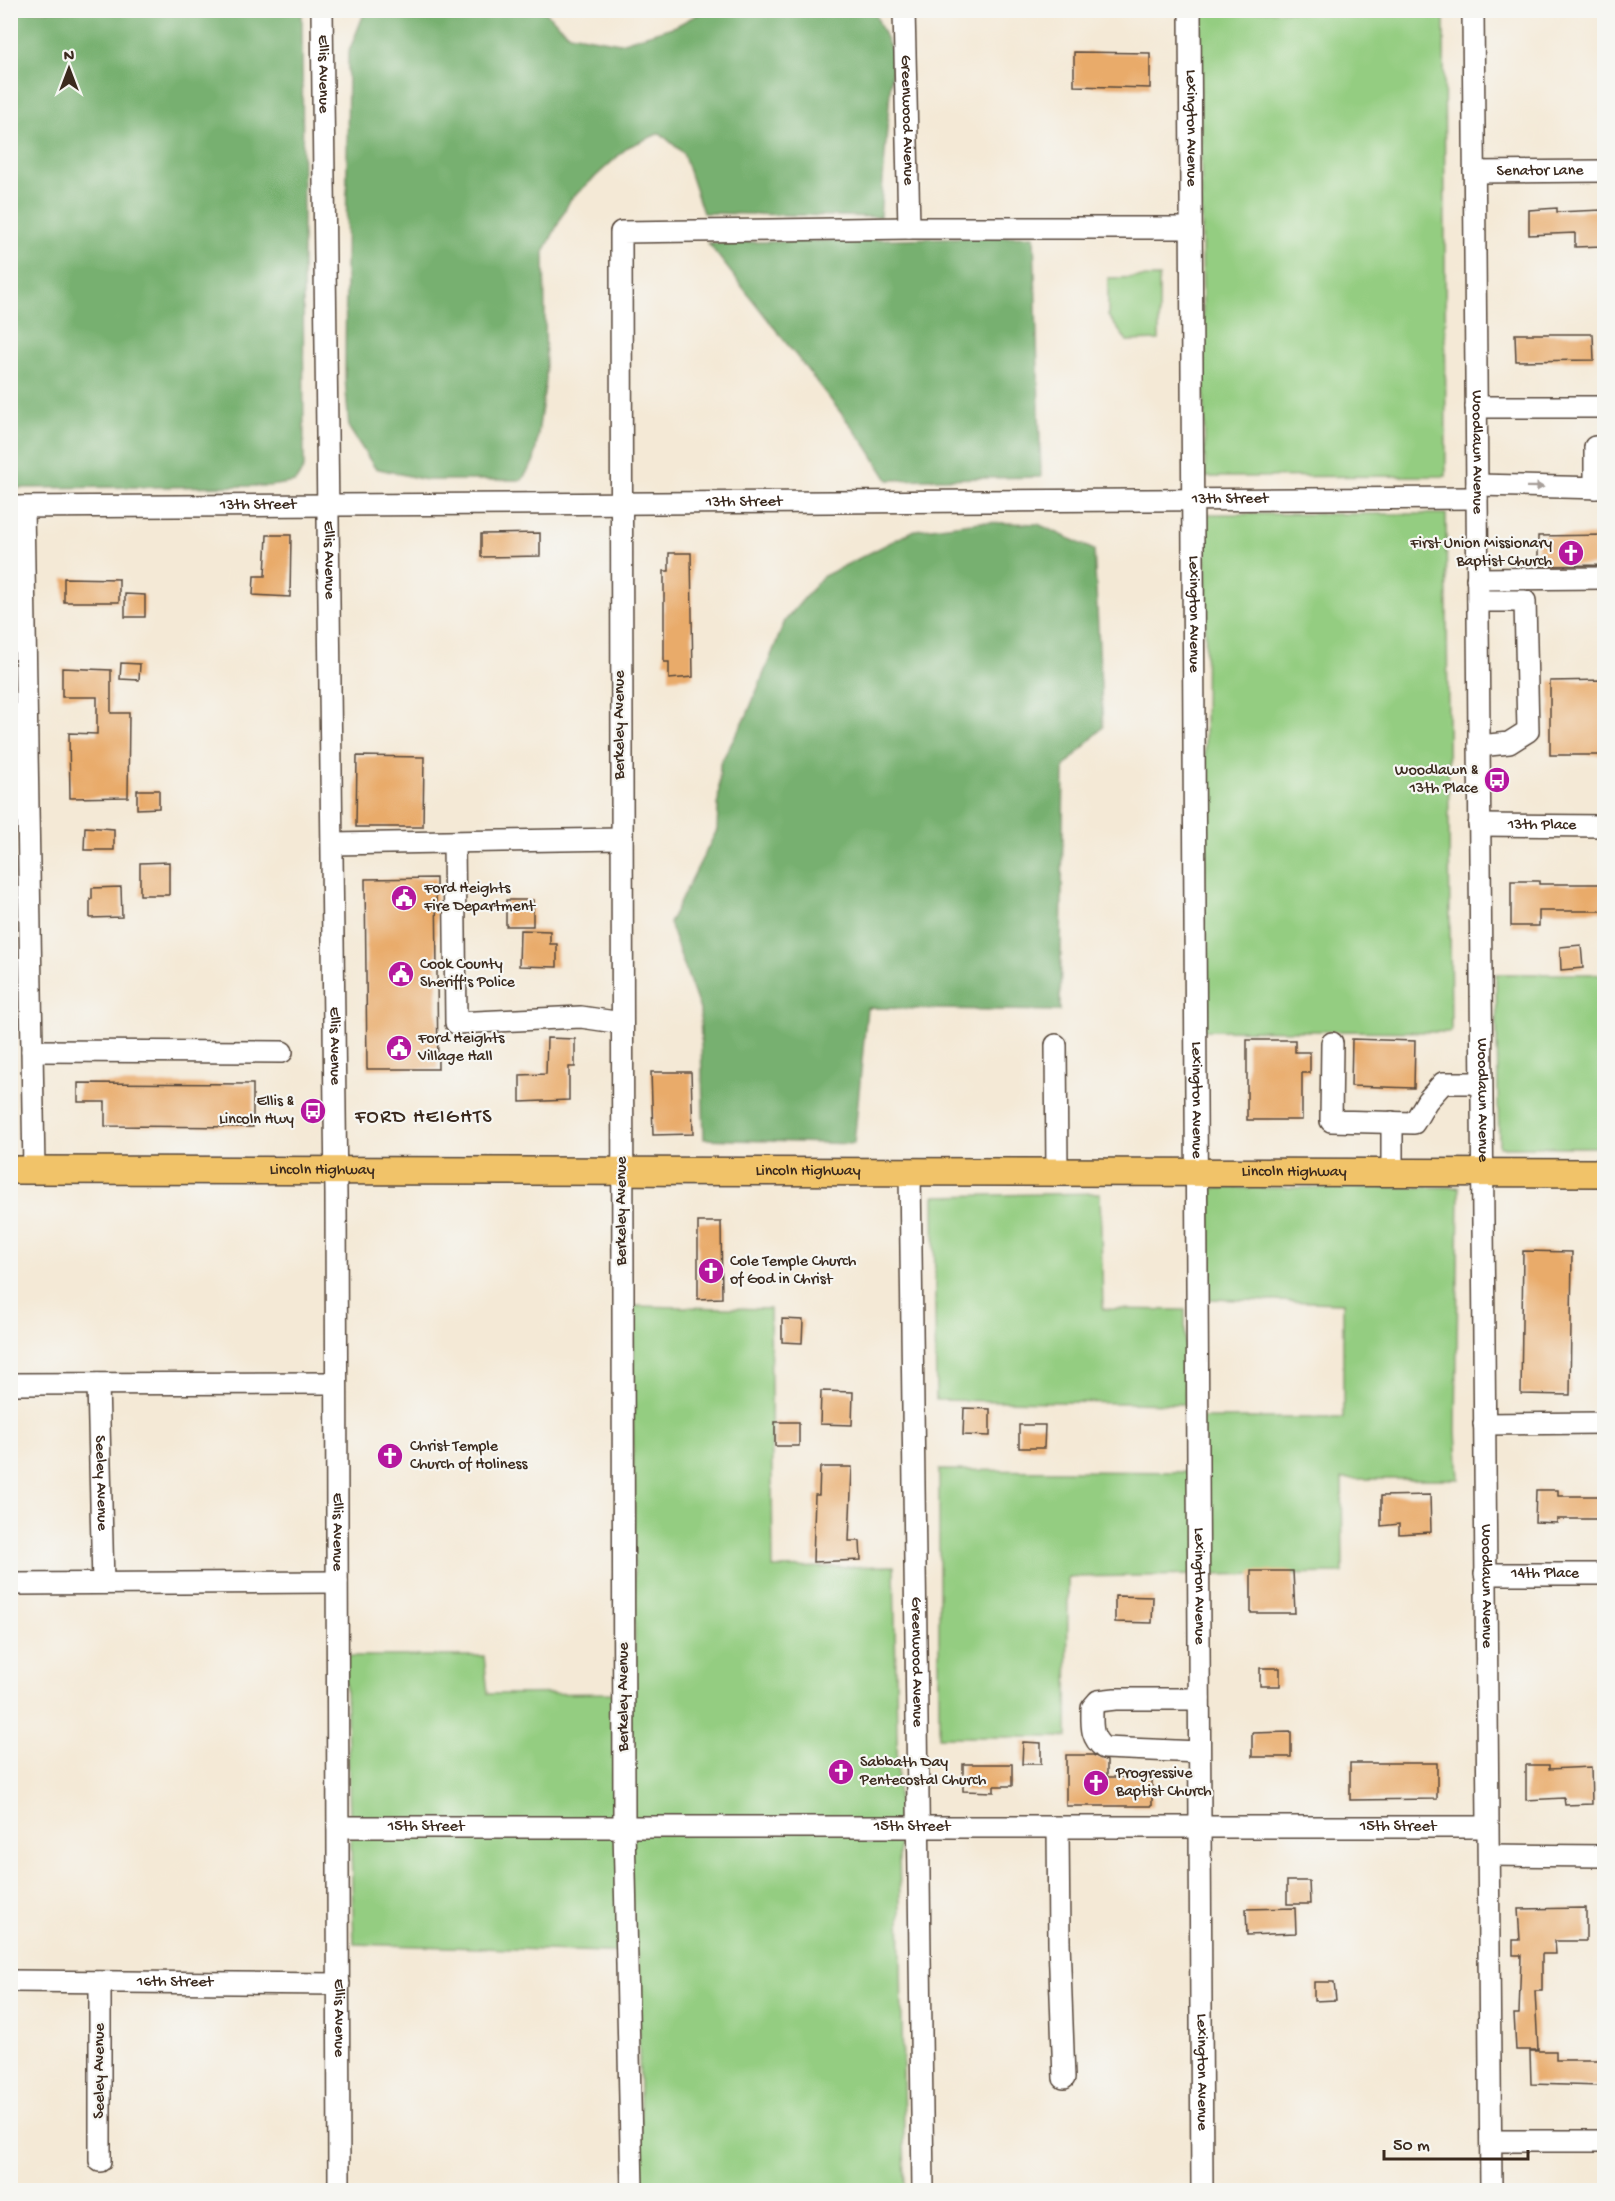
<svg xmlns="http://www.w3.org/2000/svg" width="1615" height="2201" viewBox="0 0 1615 2201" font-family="'Gochi Hand',sans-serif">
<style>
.green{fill:#94cd81;stroke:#687c50;stroke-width:1.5}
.forest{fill:#77b06f;stroke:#596d46;stroke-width:1.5}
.building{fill:#e9ab6b}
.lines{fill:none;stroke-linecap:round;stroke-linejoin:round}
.minor-casing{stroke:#57473a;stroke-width:24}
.major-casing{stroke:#57473a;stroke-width:30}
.minor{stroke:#fff;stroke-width:21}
.major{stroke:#f1c369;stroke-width:27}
.oneway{fill:#a79f9a}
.labels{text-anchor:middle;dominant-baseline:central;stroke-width:4.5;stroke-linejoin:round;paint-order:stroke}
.street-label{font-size:16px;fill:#3b2a1e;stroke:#f6f6f2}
.poi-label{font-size:16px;fill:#3b2a1e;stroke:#f6f6f2;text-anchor:start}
.quarter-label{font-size:20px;letter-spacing:1.5px;fill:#3b2a1e;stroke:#f6f6f2}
</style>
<rect width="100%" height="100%" fill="#f6f6f2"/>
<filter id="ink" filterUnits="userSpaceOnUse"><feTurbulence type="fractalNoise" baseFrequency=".0167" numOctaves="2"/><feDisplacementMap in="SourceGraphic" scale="12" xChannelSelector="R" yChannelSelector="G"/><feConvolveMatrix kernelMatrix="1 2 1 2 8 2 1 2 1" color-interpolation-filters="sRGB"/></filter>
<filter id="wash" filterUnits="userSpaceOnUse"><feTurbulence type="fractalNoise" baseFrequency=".008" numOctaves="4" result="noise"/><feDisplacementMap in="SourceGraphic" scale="24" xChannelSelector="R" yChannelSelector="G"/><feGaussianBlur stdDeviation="1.35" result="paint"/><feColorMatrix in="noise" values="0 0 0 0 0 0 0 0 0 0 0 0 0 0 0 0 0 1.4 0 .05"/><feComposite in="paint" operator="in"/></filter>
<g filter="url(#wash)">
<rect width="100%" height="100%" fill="#f4e9d6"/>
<g class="green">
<polygon points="1199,11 1444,11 1446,476 1205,477"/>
<polygon points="1159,277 1159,340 1127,341 1108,316 1108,278"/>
<polygon points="1206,514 1446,514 1451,1032 1204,1030"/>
<polygon points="1496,974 1604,974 1604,1147 1499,1147"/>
<polygon points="1459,1187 1456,1431 1459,1479 1342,1479 1343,1573 1068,1577 1067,1737 939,1737 939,1470 1191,1472 1188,1418 1343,1418 1343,1303 1209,1299 1210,1188"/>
<polygon points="1100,1193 1103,1309 1185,1310 1185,1404 936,1400 934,1196"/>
<polygon points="632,1306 770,1309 773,1568 894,1566 905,2190 642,2190 637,1953 354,1944 345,1656 484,1656 488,1694 635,1693"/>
</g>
<g class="forest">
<polygon points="10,11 302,11 304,468 295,482 269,486 11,488"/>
<polygon points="365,11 544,11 569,34 620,43 676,26 704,11 874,11 893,54 880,217 703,213 683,153 660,133 628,147 570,200 544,252 546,379 534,461 522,480 426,480 375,468 349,428 345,378 348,54"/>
<polygon points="1034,236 1041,477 888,480 866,445 708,243"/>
<polygon points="980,522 1038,524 1094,550 1103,727 1064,767 1060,1011 867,1008 854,1144 704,1139 700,1010 669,923 717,830 720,764 747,715 785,621 822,577 915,530"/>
</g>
<g id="blocks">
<g class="building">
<polygon points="1074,52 1150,53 1150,88 1074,86"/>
<polygon points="1557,208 1557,212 1602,210 1602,246 1575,247 1575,233 1529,235 1529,210"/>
<polygon points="1515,334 1593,334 1594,360 1516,361"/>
<polygon points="540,533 540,556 481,557 481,534"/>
<polygon points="267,535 291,535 290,597 253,595 254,576 265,576"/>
<polygon points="1605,535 1605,565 1538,566 1538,536"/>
<polygon points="669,553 691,553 693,677 669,679 669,662 664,662 664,571 669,571"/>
<polygon points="64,578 119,579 119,602 64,602"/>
<polygon points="125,594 145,595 145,617 125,617"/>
<polygon points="121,663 140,664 139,680 120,679"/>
<polygon points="62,668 111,670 111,713 129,713 128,797 70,798 69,733 97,734 97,697 62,697"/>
<polygon points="1605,680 1605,755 1550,755 1550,681"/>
<polygon points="357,756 424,757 423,827 356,827"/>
<polygon points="137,790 159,790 159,808 137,809"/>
<polygon points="85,827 114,829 114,850 84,850"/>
<polygon points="169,862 169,895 140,895 140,863"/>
<polygon points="436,878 438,1069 367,1069 365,879"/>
<polygon points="1511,881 1539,881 1539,884 1605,884 1605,911 1539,911 1539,926 1511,926"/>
<polygon points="121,887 122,917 90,918 90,899 92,899 92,888"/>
<rect x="506" y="900" width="27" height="26"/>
<polygon points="520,930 550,931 550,944 557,944 557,967 519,966"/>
<polygon points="1581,945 1583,968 1561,970 1560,947"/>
<polygon points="547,1038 575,1039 575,1067 569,1067 569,1100 520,1102 520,1075 546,1074"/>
<polygon points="1352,1039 1415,1041 1414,1088 1351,1086"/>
<polygon points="1247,1040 1295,1040 1295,1052 1310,1052 1310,1073 1302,1073 1302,1120 1247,1120"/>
<polygon points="651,1072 691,1072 693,1134 653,1135"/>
<polygon points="78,1083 253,1084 253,1127 105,1126 105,1102 78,1102"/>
<polygon points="698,1222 721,1222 722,1298 698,1299"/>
<polygon points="1523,1251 1572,1252 1570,1395 1521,1394"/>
<polygon points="782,1319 803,1320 802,1343 782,1342"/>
<polygon points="821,1391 853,1392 852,1425 820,1424"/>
<polygon points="964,1408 990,1409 990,1436 963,1435"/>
<rect x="775" y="1422" width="24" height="24"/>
<polygon points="1019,1425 1045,1425 1044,1448 1019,1448"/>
<polygon points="820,1467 852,1467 849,1541 860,1541 861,1560 813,1562 815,1495 819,1495"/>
<polygon points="1536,1490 1558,1490 1558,1496 1605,1496 1605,1519 1557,1519 1557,1523 1535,1522"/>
<polygon points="1430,1495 1431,1532 1399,1534 1399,1524 1381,1526 1381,1496"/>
<polygon points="1251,1571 1293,1571 1295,1613 1251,1613"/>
<polygon points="1115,1596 1153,1597 1152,1623 1115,1622"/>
<rect x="1260" y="1668" width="20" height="18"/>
<polygon points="1291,1732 1291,1757 1252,1757 1252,1733"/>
<polygon points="1023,1742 1041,1743 1041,1764 1022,1764"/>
<polygon points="1066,1755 1093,1755 1107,1761 1107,1777 1152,1777 1152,1806 1066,1806"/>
<polygon points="1350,1763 1437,1763 1437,1799 1350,1800"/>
<polygon points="963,1764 1012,1764 1012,1786 994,1786 994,1792 963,1791"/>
<polygon points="1526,1765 1549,1765 1549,1769 1591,1767 1592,1804 1565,1805 1564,1798 1526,1800"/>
<polygon points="1287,1881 1309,1881 1310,1904 1287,1904"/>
<polygon points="1295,1908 1296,1933 1247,1935 1246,1909"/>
<polygon points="1586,1908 1586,1941 1555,1941 1556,1954 1542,1954 1542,1991 1535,1991 1538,2050 1516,2050 1514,2014 1519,2014 1521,1955 1513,1955 1513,1940 1520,1940 1518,1909"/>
<polygon points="1314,1982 1334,1982 1336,2000 1314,2001"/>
<polygon points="1530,2051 1556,2051 1556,2060 1601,2060 1601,2086 1531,2084"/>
</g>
</g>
</g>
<g filter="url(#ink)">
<use href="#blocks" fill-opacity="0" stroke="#57473a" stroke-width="1.5"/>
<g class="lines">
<g class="minor-casing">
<g id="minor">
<path id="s1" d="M322,10L336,1194L339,2190"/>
<path id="s2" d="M904,10L909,228"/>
<path id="s3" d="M1190,10L1202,2190"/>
<path id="s4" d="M1473,10L1491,2190"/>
<path id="s5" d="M1474,172L1604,171"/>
<polyline points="1476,407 1604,407"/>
<polyline points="1477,485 1604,488"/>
<polyline points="1595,488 1595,447 1604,447"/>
<path id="s6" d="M10,507L1477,498"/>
<polyline points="23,507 34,1170"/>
<polyline points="1477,579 1604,578"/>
<polyline points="1478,601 1525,601 1528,731 1509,743 1479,746"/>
<path id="s7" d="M1479,825L1604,826"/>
<polyline points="454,842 456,1023 581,1017 622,1023"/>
<polyline points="333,844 621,839"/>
<polyline points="1332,1043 1331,1121 1414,1123 1427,1101 1443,1083 1481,1083"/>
<polyline points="1056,1045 1057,1172"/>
<polyline points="32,1051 282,1052"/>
<polyline points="1392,1122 1392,1172"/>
<path id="s8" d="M910,1172L923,2190"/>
<polyline points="10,1384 336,1383"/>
<path id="s9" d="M98,1384L103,1583"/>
<polyline points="1484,1424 1604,1423"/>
<path id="s10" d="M1485,1574H1604"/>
<polyline points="10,1584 337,1582"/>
<path d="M1199,1699H1115L1098,1701L1092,1708C1092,1725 1090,1737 1104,1748L1199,1752"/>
<path id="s11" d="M338,1827H1487"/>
<polyline points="1058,1828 1059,1942 1064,2078"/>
<polyline points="1489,1855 1604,1856"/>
<path id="s12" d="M10,1981L339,1984"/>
<polyline points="100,1982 100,2161"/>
<polyline points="1491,2141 1604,2141"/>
<polyline points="632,2190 624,1828 621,232 909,228 1191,228"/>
</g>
</g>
<g class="major-casing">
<g id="major">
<path id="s13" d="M10,1170L1604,1173"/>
</g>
</g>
<use href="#minor" class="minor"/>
<use href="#major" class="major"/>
</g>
<defs><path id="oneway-solid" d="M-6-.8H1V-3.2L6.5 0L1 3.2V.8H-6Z" transform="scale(1.5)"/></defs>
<use class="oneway" href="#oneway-solid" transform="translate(1535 487) rotate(1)"/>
</g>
<defs>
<g id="church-disc" transform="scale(1.35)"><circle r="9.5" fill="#b5179e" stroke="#f6f6f2"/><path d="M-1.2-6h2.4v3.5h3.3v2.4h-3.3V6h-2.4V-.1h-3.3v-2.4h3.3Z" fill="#fff"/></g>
<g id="bus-disc" transform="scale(1.35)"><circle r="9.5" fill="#b5179e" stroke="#f6f6f2"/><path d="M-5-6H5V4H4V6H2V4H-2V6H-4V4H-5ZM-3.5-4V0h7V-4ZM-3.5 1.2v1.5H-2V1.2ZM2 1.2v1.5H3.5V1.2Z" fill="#fff"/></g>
<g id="civic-disc" transform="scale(1.35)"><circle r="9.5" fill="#b5179e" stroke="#f6f6f2"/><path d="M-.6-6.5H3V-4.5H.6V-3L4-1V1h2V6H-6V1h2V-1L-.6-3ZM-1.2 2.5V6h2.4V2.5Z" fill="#fff"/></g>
</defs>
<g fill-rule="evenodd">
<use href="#church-disc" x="1571" y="553"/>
<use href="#bus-disc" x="1497" y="780"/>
<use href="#civic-disc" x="404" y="898"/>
<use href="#civic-disc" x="401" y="974"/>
<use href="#civic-disc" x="399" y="1048"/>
<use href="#bus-disc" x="313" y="1111"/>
<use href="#church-disc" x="711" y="1271"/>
<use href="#church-disc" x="390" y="1456"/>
<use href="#church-disc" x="841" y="1772"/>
<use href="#church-disc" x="1096" y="1783"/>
</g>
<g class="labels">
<g class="street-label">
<text stroke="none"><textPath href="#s1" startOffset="64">Ellis Avenue</textPath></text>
<text stroke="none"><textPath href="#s2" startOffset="110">Greenwood Avenue</textPath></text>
<text stroke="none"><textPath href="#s3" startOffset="118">Lexington Avenue</textPath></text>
<text stroke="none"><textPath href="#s5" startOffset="66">Senator Lane</textPath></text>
<text stroke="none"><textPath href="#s4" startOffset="442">Woodlawn Avenue</textPath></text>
<text stroke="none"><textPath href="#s6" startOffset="1220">13th Street</textPath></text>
<text stroke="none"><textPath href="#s6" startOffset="734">13th Street</textPath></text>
<text stroke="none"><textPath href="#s6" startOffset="248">13th Street</textPath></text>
<text stroke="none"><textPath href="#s1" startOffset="550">Ellis Avenue</textPath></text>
<text stroke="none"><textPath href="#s3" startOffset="604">Lexington Avenue</textPath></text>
<text transform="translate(620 725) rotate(-90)">Berkeley Avenue</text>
<text stroke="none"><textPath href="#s7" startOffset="63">13th Place</textPath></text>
<text stroke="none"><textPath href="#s1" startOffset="1036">Ellis Avenue</textPath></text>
<text stroke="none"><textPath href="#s3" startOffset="1090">Lexington Avenue</textPath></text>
<text stroke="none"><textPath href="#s4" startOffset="1090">Woodlawn Avenue</textPath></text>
<text stroke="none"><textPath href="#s13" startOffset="312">Lincoln Highway</textPath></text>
<text stroke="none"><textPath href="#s13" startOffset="798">Lincoln Highway</textPath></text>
<text stroke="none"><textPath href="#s13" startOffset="1284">Lincoln Highway</textPath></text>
<text transform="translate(622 1211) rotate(-90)">Berkeley Avenue</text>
<text stroke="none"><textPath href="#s9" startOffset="99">Seeley Avenue</textPath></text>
<text stroke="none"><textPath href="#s1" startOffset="1522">Ellis Avenue</textPath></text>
<text stroke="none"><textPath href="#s10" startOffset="60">14th Place</textPath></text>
<text stroke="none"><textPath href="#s3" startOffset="1576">Lexington Avenue</textPath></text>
<text stroke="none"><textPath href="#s4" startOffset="1576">Woodlawn Avenue</textPath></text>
<text stroke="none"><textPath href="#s8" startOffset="490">Greenwood Avenue</textPath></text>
<text transform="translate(624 1697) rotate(-90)">Berkeley Avenue</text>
<text stroke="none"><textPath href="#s11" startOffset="88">15th Street</textPath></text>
<text stroke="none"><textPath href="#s11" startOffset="1060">15th Street</textPath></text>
<text stroke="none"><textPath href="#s11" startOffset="574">15th Street</textPath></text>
<text stroke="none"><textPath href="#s12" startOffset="165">16th Street</textPath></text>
<text stroke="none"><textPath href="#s1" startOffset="2008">Ellis Avenue</textPath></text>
<text transform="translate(100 2071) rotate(-90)">Seeley Avenue</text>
<text stroke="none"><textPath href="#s3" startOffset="2062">Lexington Avenue</textPath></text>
</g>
<g class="poi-label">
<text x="1552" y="544" text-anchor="end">First Union Missionary<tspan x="1552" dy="18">Baptist Church</tspan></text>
<text x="1478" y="771" text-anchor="end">Woodlawn &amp;<tspan x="1478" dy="18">13th Place</tspan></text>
<text x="424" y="889">Ford Heights<tspan x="424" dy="18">Fire Department</tspan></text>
<text x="420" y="965">Cook County<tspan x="420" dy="18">Sheriff's Police</tspan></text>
<text x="418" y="1039">Ford Heights<tspan x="418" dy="18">Village Hall</tspan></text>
<text x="294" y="1102" text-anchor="end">Ellis &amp;<tspan x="294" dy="18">Lincoln Hwy</tspan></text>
<text x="730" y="1262">Cole Temple Church<tspan x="730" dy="18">of God in Christ</tspan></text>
<text x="410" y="1447">Christ Temple<tspan x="410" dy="18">Church of Holiness</tspan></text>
<text x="860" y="1763">Sabbath Day<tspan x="860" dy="18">Pentecostal Church</tspan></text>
<text x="1116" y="1774">Progressive<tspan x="1116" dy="18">Baptist Church</tspan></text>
</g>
<g class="quarter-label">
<text x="424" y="1118">FORD HEIGHTS</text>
</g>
</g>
<rect width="1615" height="2201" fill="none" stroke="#f6f6f2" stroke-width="36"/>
<g transform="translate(69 69)" stroke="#f6f6f2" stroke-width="4.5" paint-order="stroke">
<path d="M0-4.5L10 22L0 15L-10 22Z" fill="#3b2a1e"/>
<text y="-9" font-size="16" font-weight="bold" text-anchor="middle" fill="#3b2a1e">N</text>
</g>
<path d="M1384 2150v9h144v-9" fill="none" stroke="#3b2a1e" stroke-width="3"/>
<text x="1393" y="2150" font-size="18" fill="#3b2a1e" stroke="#f6f6f2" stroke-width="4.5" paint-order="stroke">50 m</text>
</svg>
